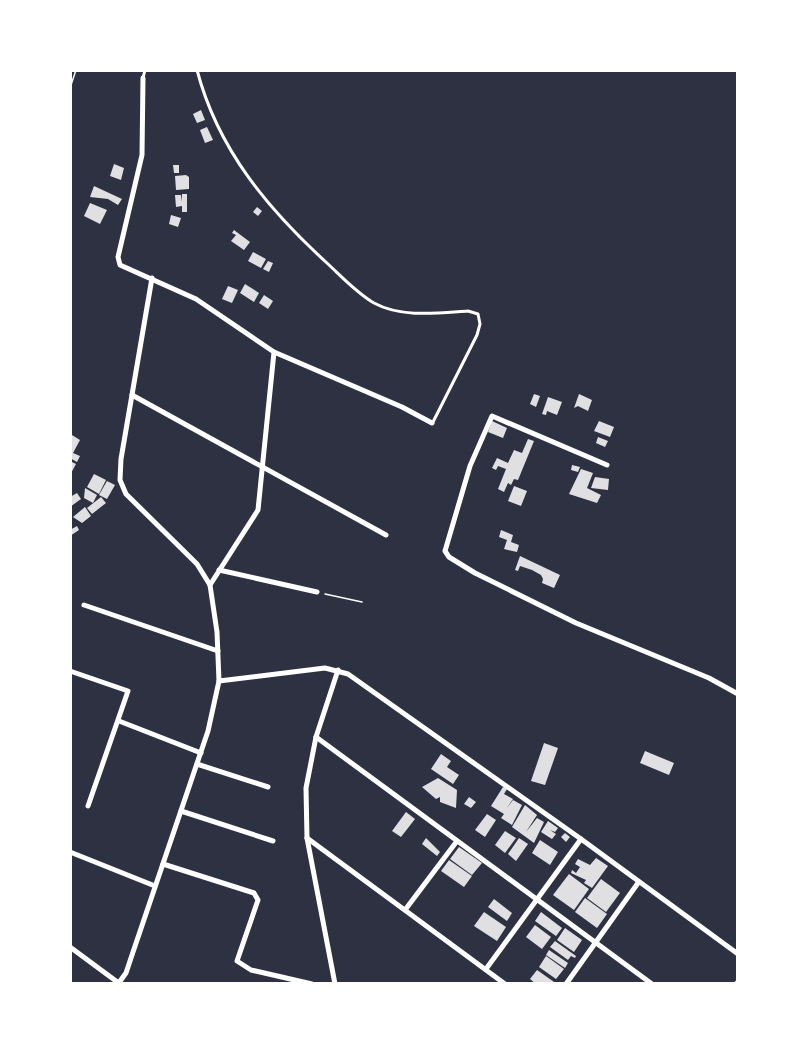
<svg xmlns="http://www.w3.org/2000/svg" width="808" height="1054" viewBox="0 0 808 1054" font-family="Figtree,sans-serif">
<style>
.building{fill:#e0e0e3}
.lines{fill:none;stroke-linecap:round;stroke-linejoin:round}
.path{stroke:#fff;stroke-width:1.5}
.service{stroke:#fff;stroke-width:3}
.minor{stroke:#fff;stroke-width:5}
</style>
<rect width="100%" height="100%" fill="#2d3142"/>
<g class="building">
<polygon points="201,110 205,120 197,123 193,114"/>
<polygon points="207,127 213,140 205,143 200,130"/>
<polygon points="114,164 124,168 121,180 110,176"/>
<polygon points="173,165 179,165 179,173 174,173"/>
<polygon points="186,175 189,177 189,189 176,190 175,176"/>
<polygon points="94,186 122,199 118,205 108,199 90,197"/>
<polygon points="182,194 187,194 187,212 182,212 182,206 176,207 175,195 181,195 182,202"/>
<polygon points="90,203 107,210 100,224 84,216"/>
<polygon points="257,207 262,211 258,216 253,212"/>
<polygon points="171,215 181,218 178,227 169,224"/>
<polygon points="234,230 250,242 244,250 231,241 236,235 232,233"/>
<polygon points="253,252 266,259 261,268 248,261"/>
<polygon points="268,261 273,263 269,272 263,269"/>
<polygon points="245,284 259,293 254,302 240,293"/>
<polygon points="228,286 238,290 232,303 222,299"/>
<polygon points="264,295 273,301 268,309 259,303"/>
<polygon points="534,394 540,396 536,407 530,404"/>
<polygon points="579,394 592,400 588,411 578,406 574,408"/>
<polygon points="548,397 562,402 557,415 547,411 546,415 542,414"/>
<polygon points="492,421 507,428 503,438 488,432"/>
<polygon points="599,421 614,427 610,437 594,431"/>
<polygon points="72,435 80,440 73,453 80,456 77,462 70,458"/>
<polygon points="598,437 608,441 605,447 596,443"/>
<polygon points="528,439 534,441 518,480 514,479 511,485 508,483 504,492 498,489 506,469 498,466 496,470 492,468 497,458 508,463 514,450 522,453"/>
<polygon points="70,461 76,464 70,475"/>
<polygon points="572,465 580,467 578,472 571,470"/>
<polygon points="581,469 593,473 587,488 601,495 597,503 569,494"/>
<polygon points="94,474 106,480 99,494 87,487"/>
<polygon points="595,477 609,479 608,490 591,488"/>
<polygon points="107,481 115,485 107,499 99,495"/>
<polygon points="514,486 527,491 521,506 508,501"/>
<polygon points="85,488 97,495 93,503 84,498"/>
<polygon points="77,493 81,499 70,507 70,497"/>
<polygon points="101,497 106,503 92,514 87,508"/>
<polygon points="85,507 91,516 82,523 73,517"/>
<polygon points="77,526 79,530 70,536 70,530"/>
<polygon points="501,530 513,535 511,542 519,545 517,552 504,549 507,540 499,537"/>
<polygon points="520,556 560,575 554,588 542,583 543,579 541,575 532,570 520,566 518,571 515,570"/>
<polygon points="544,743 558,748 545,785 531,781"/>
<polygon points="645,751 674,763 669,775 640,763"/>
<polygon points="441,754 451,761 447,767 459,775 453,784 431,769"/>
<polygon points="438,778 457,790 456,808 440,802 440,797 436,799 422,787"/>
<polygon points="503,787 507,789 504,794 513,799 506,809 513,800 522,805 512,825 501,818 504,814 491,806"/>
<polygon points="469,797 476,802 471,808 464,804"/>
<polygon points="525,805 537,815 526,832 537,818 544,822 534,843 512,827"/>
<polygon points="406,812 415,819 401,837 392,831"/>
<polygon points="487,814 496,820 485,837 475,830"/>
<polygon points="548,821 558,828 555,832 550,830 556,834 552,839 541,832"/>
<polygon points="505,831 516,838 505,853 495,845"/>
<polygon points="565,833 570,837 566,842 561,837"/>
<polygon points="426,838 440,852 437,856 422,844"/>
<polygon points="519,838 528,844 516,861 508,854"/>
<polygon points="540,840 558,852 550,865 532,853"/>
<polygon points="459,847 482,863 472,875 450,859"/>
<polygon points="596,858 608,866 592,888 584,883 586,880 571,873 572,870 576,873 580,867 575,864 578,859 590,865"/>
<polygon points="449,860 472,876 464,887 441,871"/>
<polygon points="569,874 589,889 574,910 553,895"/>
<polygon points="601,879 620,893 606,912 587,898"/>
<polygon points="585,898 607,914 597,928 575,912"/>
<polygon points="494,899 512,913 507,921 488,907"/>
<polygon points="484,912 506,927 497,941 474,926"/>
<polygon points="541,912 562,928 556,936 535,921"/>
<polygon points="535,925 551,937 542,949 526,937"/>
<polygon points="565,928 582,940 574,952 557,940"/>
<polygon points="555,941 576,956 575,958 571,956 568,960 550,947"/>
<polygon points="549,950 568,963 565,968 546,955"/>
<polygon points="546,956 564,969 556,979 539,967"/>
<polygon points="537,970 557,984 536,984 530,979"/>
</g>
<g class="lines">
<g class="path">
<polyline points="70,88 76,70"/>
<polyline points="325,594 362,602"/>
</g>
<g class="service">
<path d="M197,70C218,150 268,209 328,264C342,277 357,293 374,303C401,318 438,313 468,311L478,314L480,324L477,335L433,422"/>
<polyline points="143,78 145,70"/>
</g>
<g class="minor">
<polyline points="143,78 142,155 118,257 120,265 196,299 274,352 402,407 432,423"/>
<polyline points="132,395 386,535"/>
<polyline points="607,465 492,416 470,466 445,551 449,557 475,573 576,623 709,678 738,694"/>
<polyline points="219,570 317,592"/>
<polyline points="210,585 258,510 274,352"/>
<polyline points="84,605 218,651"/>
<polyline points="70,671 128,691 88,806"/>
<polyline points="219,681 325,668 348,674 581,839 738,954"/>
<polyline points="119,721 201,753"/>
<polyline points="316,737 652,984"/>
<polyline points="197,764 268,787"/>
<polyline points="181,811 273,841"/>
<polyline points="307,838 505,984"/>
<polyline points="70,852 155,886"/>
<polyline points="163,864 254,893 258,900 237,961 251,970 312,984"/>
<polyline points="405,910 457,841"/>
<polyline points="70,947 120,984"/>
<polyline points="486,969 581,839"/>
<polyline points="118,984 126,973 132,955 208,731 219,681 217,632 210,585 197,564 126,494 120,480 121,459 152,278"/>
<polyline points="335,984 307,838 306,788 316,737 338,670"/>
<polyline points="566,984 638,883"/>
<polyline points="736,984 738,982"/>
</g>
</g>
<rect width="808" height="1054" fill="none" stroke="#ffffff" stroke-width="144"/>
</svg>
